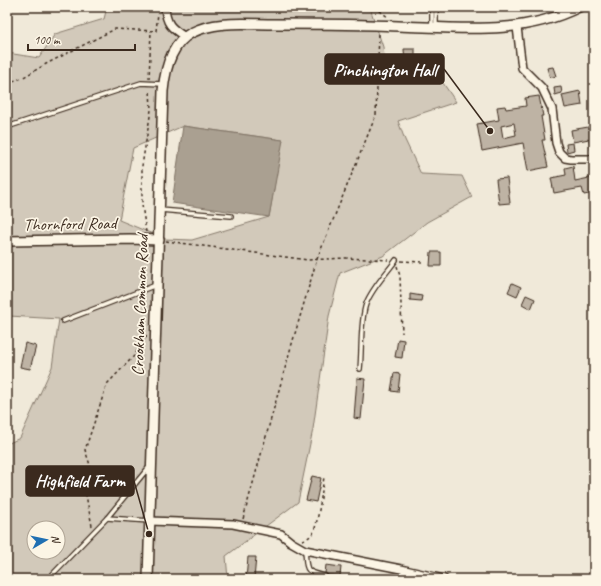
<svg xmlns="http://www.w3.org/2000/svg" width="601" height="586" viewBox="0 0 601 586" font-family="Caveat,sans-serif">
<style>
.green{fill:#d2c9ba;stroke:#867a6c;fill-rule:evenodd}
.water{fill:#aaa091;stroke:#7e7163}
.building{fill:#beb3a4;stroke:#3b2a1e;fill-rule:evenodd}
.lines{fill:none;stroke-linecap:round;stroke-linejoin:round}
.service-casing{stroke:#3b2a1e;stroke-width:6}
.minor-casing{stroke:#3b2a1e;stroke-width:10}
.tertiary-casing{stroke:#3b2a1e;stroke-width:12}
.path{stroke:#3b2a1e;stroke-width:1.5;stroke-dasharray:3 3;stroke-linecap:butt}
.service{stroke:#fcf5e5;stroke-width:3.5}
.minor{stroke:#fcf5e5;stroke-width:7}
.tertiary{stroke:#fcf5e5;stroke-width:9}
.labels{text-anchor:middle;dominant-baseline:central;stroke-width:3.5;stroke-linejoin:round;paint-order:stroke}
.street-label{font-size:17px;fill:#3b2a1e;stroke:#fcf5e5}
.leader{fill:none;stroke:#3b2a1e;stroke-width:1.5}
.callout-dot{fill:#3b2a1e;stroke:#fcf5e5;stroke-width:1.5}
.callout{fill:#3b2a1e;stroke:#3b2a1e;stroke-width:1.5}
.callout-label{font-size:18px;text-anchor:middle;font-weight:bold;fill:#fff}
</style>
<rect width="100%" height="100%" fill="#f0e9d9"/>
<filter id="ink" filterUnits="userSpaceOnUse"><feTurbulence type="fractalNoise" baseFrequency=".025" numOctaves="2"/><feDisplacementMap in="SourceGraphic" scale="8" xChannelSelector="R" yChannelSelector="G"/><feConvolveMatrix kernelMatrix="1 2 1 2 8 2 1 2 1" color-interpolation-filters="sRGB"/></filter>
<g filter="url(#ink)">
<path class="green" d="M107,7H379L380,11H371L383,47L386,76L443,83L456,102L398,121L405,140L421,174L462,176L472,197L427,222L383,256L340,273L329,316L313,429L298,502L226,556L228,579H7V444L20,438L52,367L59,319L9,316L7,317V53L39,58L55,34L104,19ZM183,126L282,140L269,217L192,240L165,239L119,220L133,148ZM34,528H58V552H34Z"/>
<polygon class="water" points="183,126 283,140 269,217 172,203"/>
<g class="building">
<polygon points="404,49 415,49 415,64 405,65"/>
<polygon points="553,67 556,76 550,78 547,68"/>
<polygon points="561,87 562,93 555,95 554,88"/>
<polygon points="580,91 582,105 565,108 562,95"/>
<path d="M539,96L543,116H541L545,140H542L548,167L528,171L523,143L482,151L477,124L499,120L497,107L505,106L506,109L526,106L525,98ZM514,123L516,135L503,138L501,126Z"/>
<polygon points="594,126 594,150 591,150 589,139 573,142 571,130"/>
<polygon points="573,143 574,150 567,152 566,144"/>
<polygon points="573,166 575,181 594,177 594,193 584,195 582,188 554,193 551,178 566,175 565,168"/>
<polygon points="507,178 510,203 499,204 496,179"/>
<polygon points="431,252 441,252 441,266 430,266"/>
<polygon points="512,283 521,287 517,296 508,292"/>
<polygon points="410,294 422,296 421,301 410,300"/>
<polygon points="526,295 535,299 531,309 522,304"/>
<polygon points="398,339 404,340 402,358 395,357"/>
<polygon points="25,343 36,346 30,369 20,367"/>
<polygon points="394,373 400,374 398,392 391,391"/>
<polygon points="357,378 365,379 361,419 354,418"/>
<polygon points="312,476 321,478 316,502 306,500"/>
<polygon points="248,557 256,557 254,579 246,579"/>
<polygon points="326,565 341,567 340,576 328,575 325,573"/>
</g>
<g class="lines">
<g class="service-casing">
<g id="service">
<polyline points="432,7 432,26"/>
<polyline points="436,7 436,27"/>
<polyline points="7,127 141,83 162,84"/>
<polyline points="160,210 231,216"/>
<polyline points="63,321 156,285"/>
<path d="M360,369C362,350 360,321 366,304C372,288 386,274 396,260"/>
<polyline points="107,518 150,521"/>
<path d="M305,550C307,571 304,571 325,576"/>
<polyline points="48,579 107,518 149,467"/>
</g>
</g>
<g class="minor-casing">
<g id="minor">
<path d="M165,7C166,24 171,28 185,37"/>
<polyline points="517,27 522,68 542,88 552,109 556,143 559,152 565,158 571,159 591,159"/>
<polyline points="150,521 233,524 281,534 291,542 305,550 401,569 444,579"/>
</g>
</g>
<g class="tertiary-casing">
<g id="tertiary">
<polyline points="7,241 130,239 159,240"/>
<path d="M148,579L163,91C165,70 171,44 191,33C215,20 247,24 274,24C315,24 357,24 398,26C460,28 521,36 579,7"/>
</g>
</g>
<g class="path">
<polyline points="375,7 389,18"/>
<polyline points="149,79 151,31"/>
<polyline points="7,83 22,78 46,64 115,29 156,31 158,13"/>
<polyline points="146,232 142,205 142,166 151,110 150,89"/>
<polyline points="166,241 308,260 345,258 389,260"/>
<polyline points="401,261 424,262"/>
<polyline points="397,266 400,276 402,333"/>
<polyline points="243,519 289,354 317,259 376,115 379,33"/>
<polyline points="92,526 84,485 92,471 85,450 107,384 134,356 147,335"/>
<path d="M302,540C307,539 310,537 313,533C318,524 322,490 324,477"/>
</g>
<use href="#service" class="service"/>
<use href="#minor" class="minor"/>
<use href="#tertiary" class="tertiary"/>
</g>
</g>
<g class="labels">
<g class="street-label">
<text transform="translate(70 224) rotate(-1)">Thornford Road</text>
<text transform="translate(140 305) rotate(-88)">Crookham Common Road</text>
</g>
</g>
<path class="leader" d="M490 131L444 69M149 534L134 481"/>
<g class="callout-dot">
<circle cx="490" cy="131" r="4"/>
<circle cx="149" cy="534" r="4"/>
</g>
<g class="callout">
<rect x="325" y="54" width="119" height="30" rx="4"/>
<rect x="26" y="466" width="108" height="30" rx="4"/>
</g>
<g class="callout-label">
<text x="385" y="76">Pinchington Hall</text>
<text x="80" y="487">Highfield Farm</text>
</g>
<rect width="601" height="586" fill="none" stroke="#fcf5e5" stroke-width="24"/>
<rect x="12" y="12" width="577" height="562" fill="none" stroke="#3b2a1e" stroke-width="1.5" filter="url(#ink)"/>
<g transform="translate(46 540) rotate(81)"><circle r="19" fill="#fcf5e5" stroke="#afa495"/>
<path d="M0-3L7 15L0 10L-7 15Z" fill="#1f6fb2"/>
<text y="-6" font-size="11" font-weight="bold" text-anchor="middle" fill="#3b2a1e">N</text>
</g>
<path d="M28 44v6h107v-6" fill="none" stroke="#3b2a1e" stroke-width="2"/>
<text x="34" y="44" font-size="12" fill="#3b2a1e" stroke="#fcf5e5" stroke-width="3" paint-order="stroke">100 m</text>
</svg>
